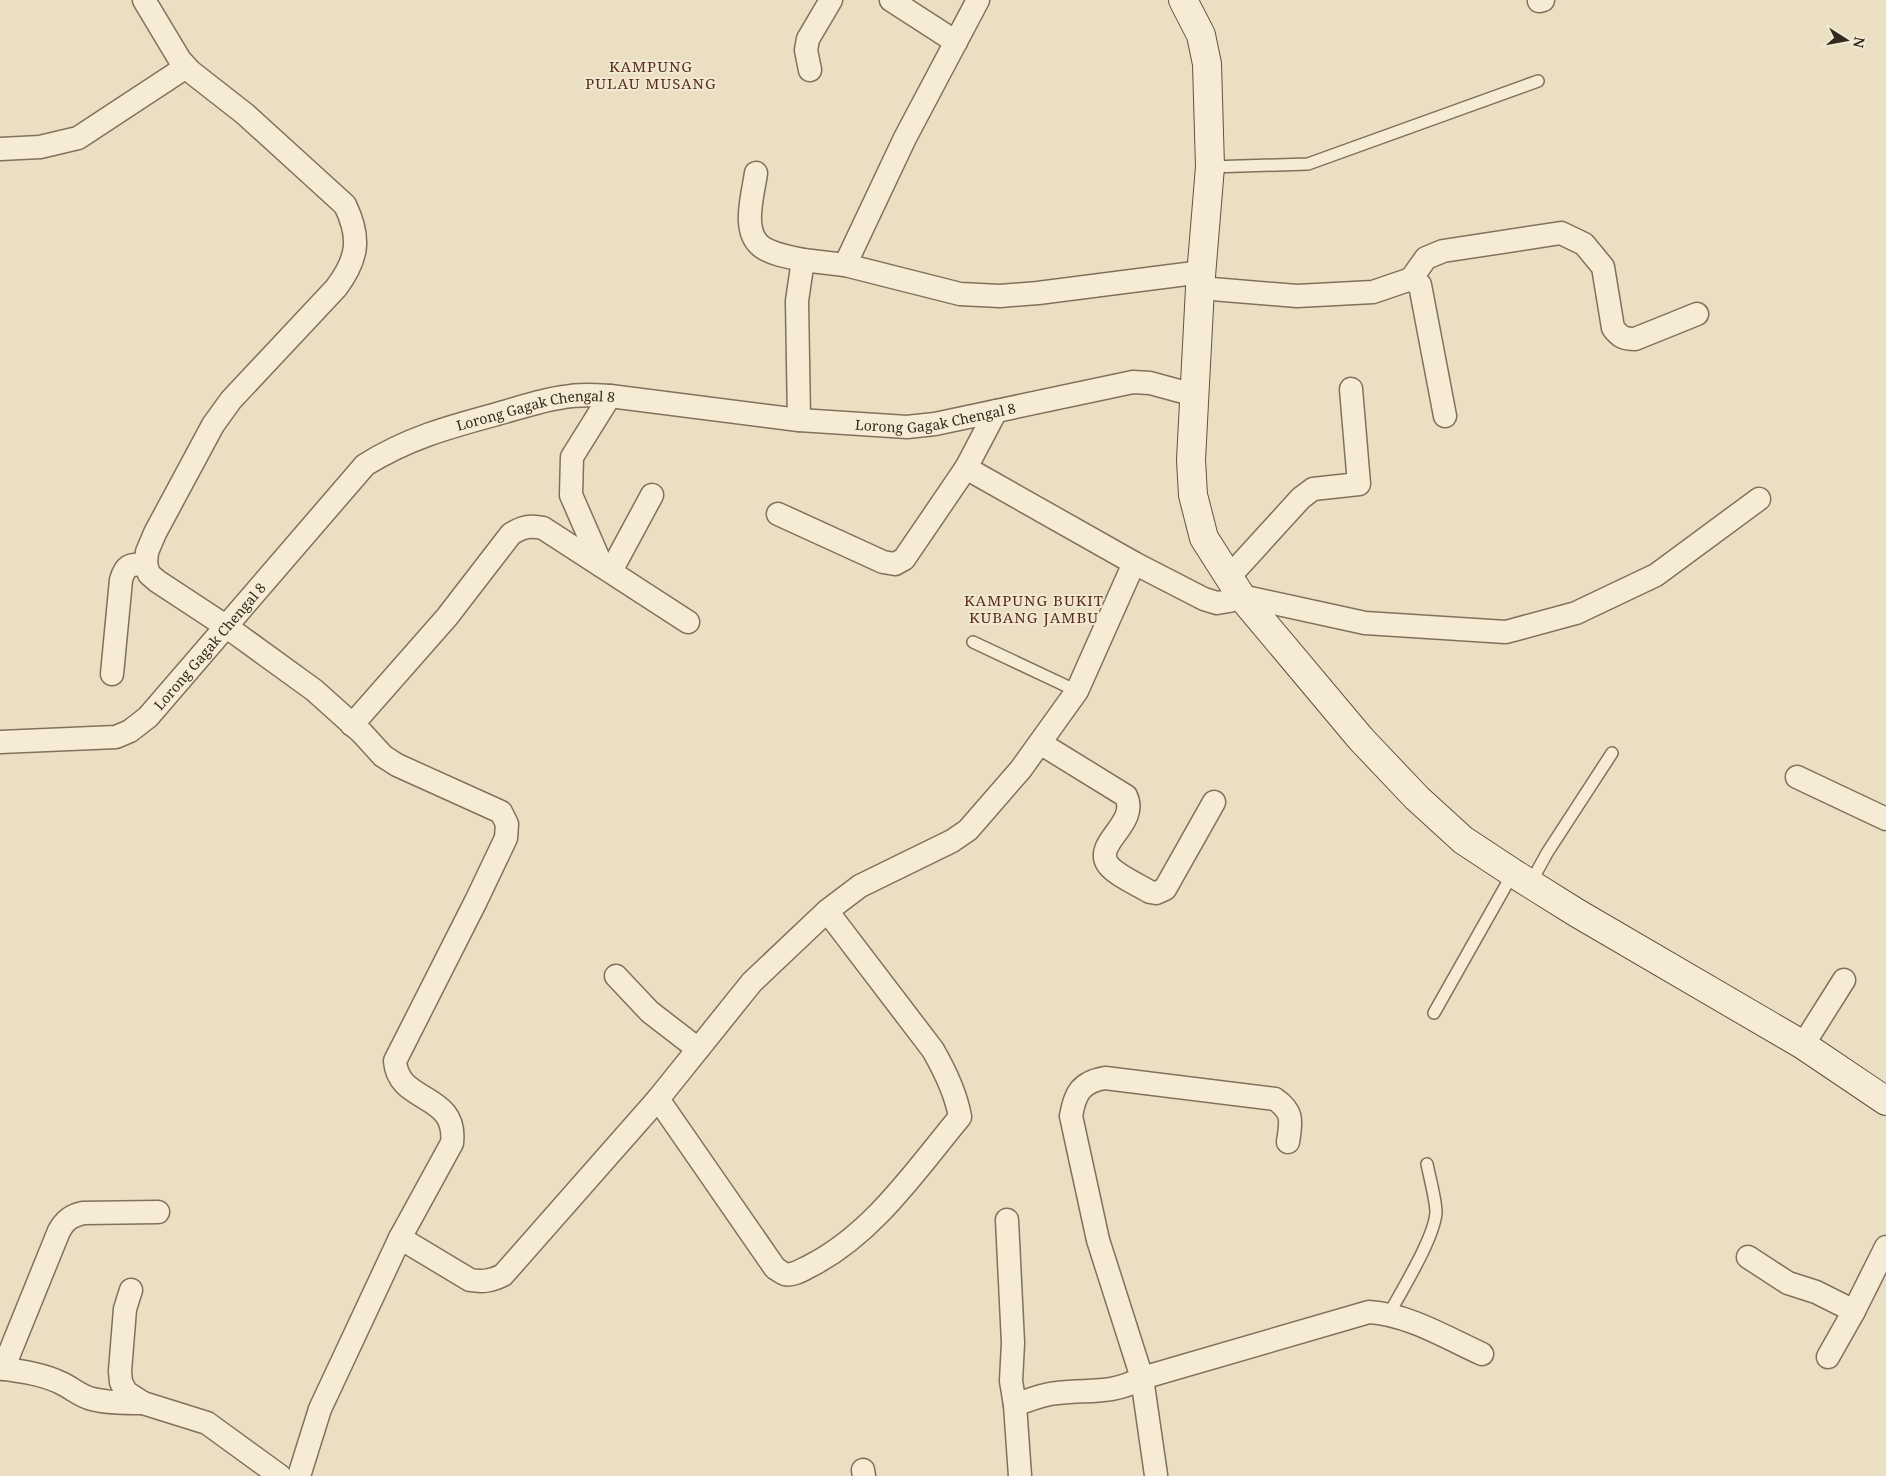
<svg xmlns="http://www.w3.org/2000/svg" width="1886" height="1476" viewBox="0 0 1886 1476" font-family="'Noto Serif',serif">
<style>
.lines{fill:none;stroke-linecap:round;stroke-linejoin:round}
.lane-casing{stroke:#83705b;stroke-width:14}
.street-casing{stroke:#83705b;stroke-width:25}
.secondary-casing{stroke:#65513e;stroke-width:30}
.lane{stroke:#f6ecd5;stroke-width:11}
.street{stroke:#f6ecd5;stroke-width:22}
.secondary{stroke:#f6ecd5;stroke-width:28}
.labels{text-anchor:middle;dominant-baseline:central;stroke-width:4;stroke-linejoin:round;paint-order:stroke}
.street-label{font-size:14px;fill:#34291e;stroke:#f2e9d2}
.neighbourhood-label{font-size:15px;letter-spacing:1px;fill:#5d2d21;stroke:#f2e9d2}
</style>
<rect width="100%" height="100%" fill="#eadec3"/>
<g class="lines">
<g class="lane-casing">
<g id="lane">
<polyline points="1210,167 1308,164 1538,81"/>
<polyline points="973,642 1077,691"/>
<polyline points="1530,884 1547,853 1612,753"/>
<polyline points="1434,1013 1513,873"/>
<path d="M1389,1314C1402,1290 1436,1235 1436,1211C1435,1196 1430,1179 1427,1164"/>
</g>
</g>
<g class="street-casing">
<g id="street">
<path d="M144,0L180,60L190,71L245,114L345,205C361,238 358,259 336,288L231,400L213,425L155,533L147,552L146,564L149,574L157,581L227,627L314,690L362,733L383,756L397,765L501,812L507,824L506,838L476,901L395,1061C398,1104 458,1092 452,1143L400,1238"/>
<polyline points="891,0 956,42"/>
<polyline points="1539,1 1543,0"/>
<polyline points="810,70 806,50 808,39 831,0"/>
<polyline points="0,149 40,147 78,138 186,67"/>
<path d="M756,173C753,195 741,232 762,247C773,255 790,257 803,260"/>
<polyline points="845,265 905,138 978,0"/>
<path d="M1411,279L1426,258L1443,251L1561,233L1584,244L1603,267L1613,328C1620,337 1624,339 1635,339L1697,314"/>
<polyline points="1200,288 1297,296 1373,292 1411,279 1420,285 1445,416"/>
<polyline points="799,420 797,301 803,260 845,265 960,294 1000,296 1038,293 1202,272"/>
<polyline points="966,468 1134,563 1204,599 1217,603 1229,601 1241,596 1365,623 1506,632 1576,613 1656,575 1759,499"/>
<polyline points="778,514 883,562 895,564 904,559 966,468 996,411"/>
<polyline points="602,566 571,495 572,457 610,396"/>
<polyline points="611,571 652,495"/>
<polyline points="1229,577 1301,498 1313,489 1359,484 1351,389"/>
<path d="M112,674L121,580C126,563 131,565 146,564"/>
<path d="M352,725L447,617L511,534C522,527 530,525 543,528L688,622"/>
<path id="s1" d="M0,742L116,737L130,731L148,717L365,465C408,438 449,427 497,414C519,408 541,400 564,397C579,394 594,395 610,396L799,420L907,427L935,424L1133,382L1150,383L1194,395"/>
<path d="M1040,743L1126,796C1139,823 1095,842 1107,863C1113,874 1139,885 1150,892L1156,893L1165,889L1214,802"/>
<polyline points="1797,777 1886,819"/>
<polyline points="616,976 650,1012 698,1049"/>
<polyline points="1803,1045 1844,980"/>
<path d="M658,1099L775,1268C778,1270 782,1273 785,1274C793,1276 802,1270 810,1266C873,1234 916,1170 960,1117C956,1093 945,1071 933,1050L827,911"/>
<polyline points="1007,1220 1013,1343 1011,1381 1015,1405 1020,1476"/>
<polyline points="1748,1257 1788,1283 1816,1292 1854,1311"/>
<polyline points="131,1290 125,1309 120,1371 121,1382 126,1392 143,1403 207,1423 280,1476"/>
<polyline points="1828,1357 1854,1311 1886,1247"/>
<path d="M0,1368C20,1371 43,1374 61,1383C72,1388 80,1396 92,1399C108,1403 126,1403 143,1403"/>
<path d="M3,1369L59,1231C65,1220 71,1216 83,1213L158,1212"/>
<path d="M1015,1405C1029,1400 1043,1394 1057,1393C1090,1389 1111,1395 1142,1378L1369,1312C1407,1314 1447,1338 1482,1354"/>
<polyline points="863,1470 864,1476"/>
<path d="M1156,1475L1142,1378L1098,1240L1071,1116C1075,1093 1081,1082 1105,1078L1275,1099C1294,1112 1291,1122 1288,1142"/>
<path d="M299,1476L320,1409L400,1238L470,1280C483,1282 491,1281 503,1275L658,1099L752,982L827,911L860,886L952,841L968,830L1021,769L1077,691L1134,563"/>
</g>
</g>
<g class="secondary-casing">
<polyline id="secondary" points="1183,0 1201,35 1207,64 1210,167 1200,288 1191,460 1193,495 1204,538 1241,596 1361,739 1417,798 1463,840 1513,873 1577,913 1803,1045 1886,1101"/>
</g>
<use href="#lane" class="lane"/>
<use href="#street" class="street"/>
<use href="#secondary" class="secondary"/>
</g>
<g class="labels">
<g class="street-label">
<text stroke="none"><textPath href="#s1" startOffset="668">Lorong Gagak Chengal 8</textPath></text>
<text stroke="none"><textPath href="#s1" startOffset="1072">Lorong Gagak Chengal 8</textPath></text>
<text stroke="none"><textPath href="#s1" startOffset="248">Lorong Gagak Chengal 8</textPath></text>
</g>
<g class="neighbourhood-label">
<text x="651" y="66">KAMPUNG<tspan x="651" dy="17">PULAU MUSANG</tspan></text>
<text x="1034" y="600">KAMPUNG BUKIT<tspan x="1034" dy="17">KUBANG JAMBU</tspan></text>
</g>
</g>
<g transform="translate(1846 40) rotate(101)" stroke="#f2e9d2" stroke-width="4" paint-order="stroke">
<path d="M0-4L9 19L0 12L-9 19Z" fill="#34291e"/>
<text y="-8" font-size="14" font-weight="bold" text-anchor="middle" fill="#34291e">N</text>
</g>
</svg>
